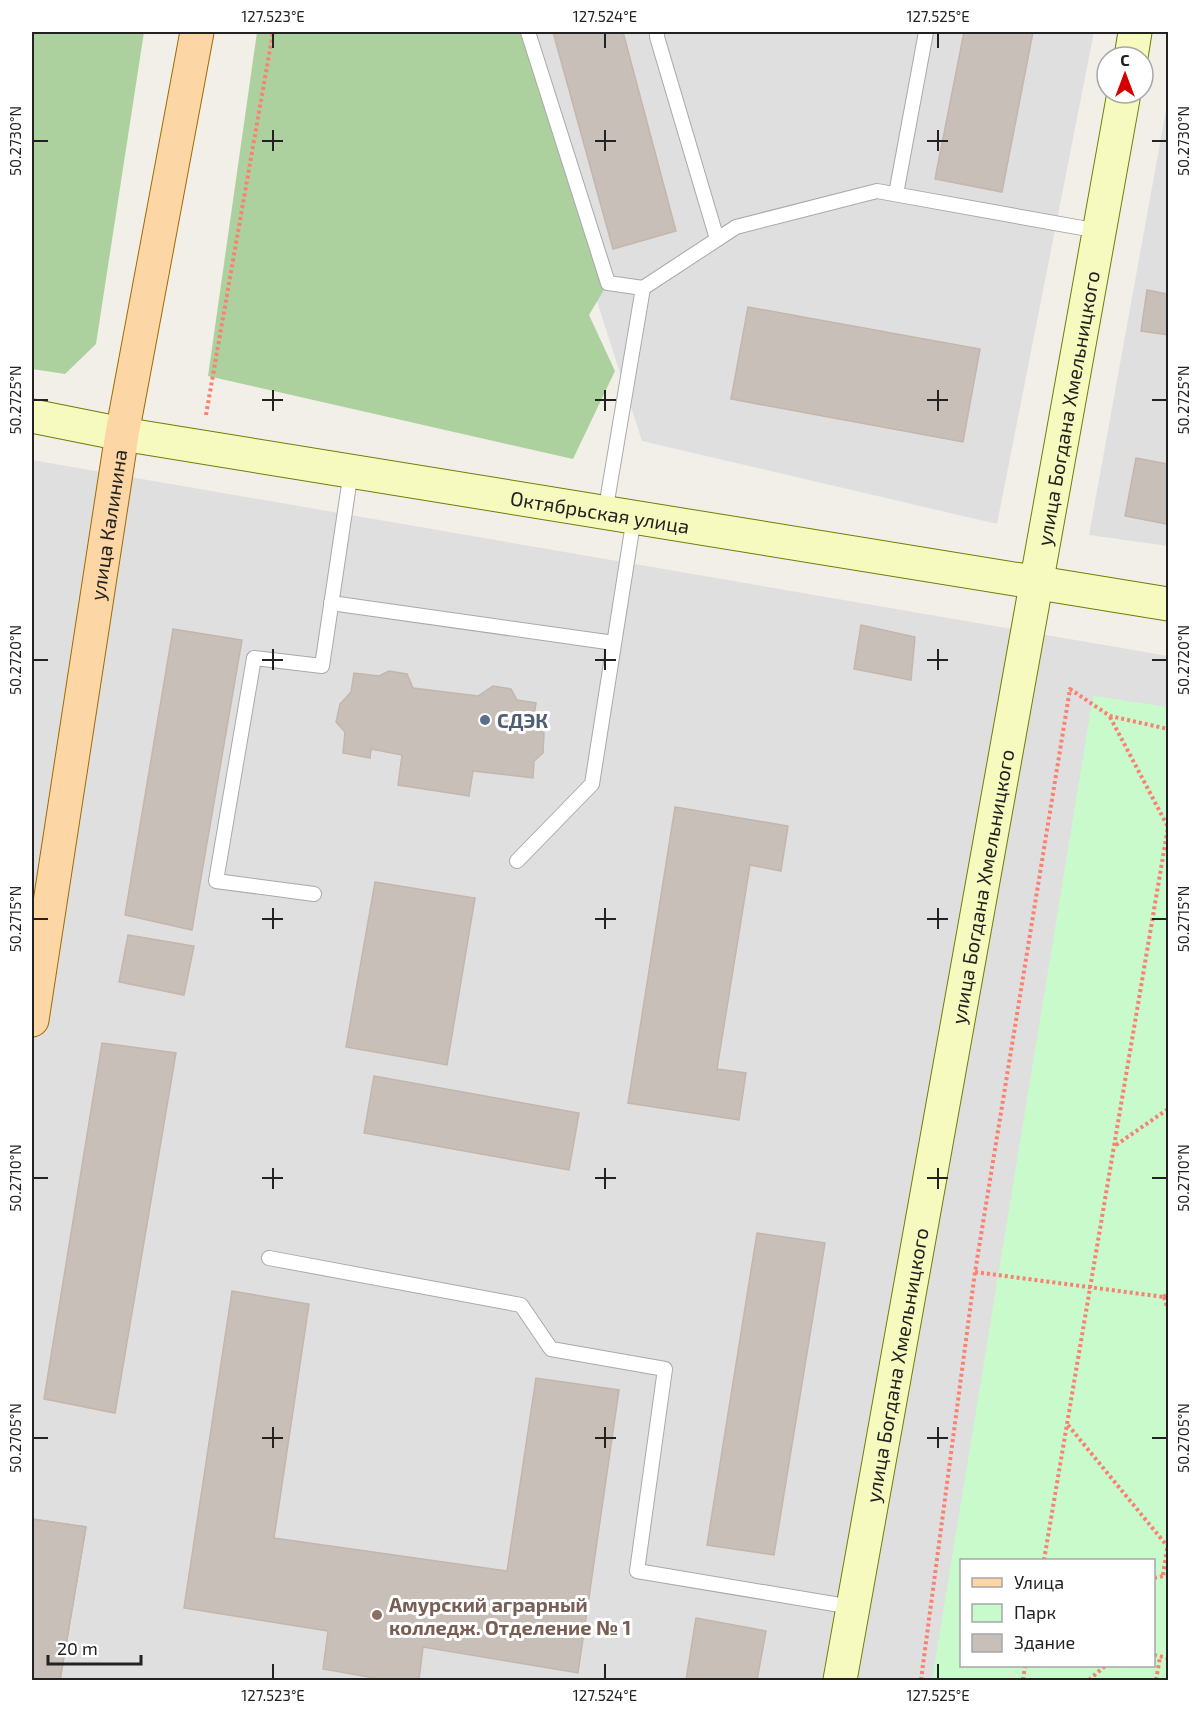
<svg xmlns="http://www.w3.org/2000/svg" width="1200" height="1712" viewBox="0 0 1200 1712" font-family="'Exo 2',sans-serif">
<style>
.residential{fill:#e0dfdf;fill-rule:evenodd}
.forest{fill:#add19e}
.park{fill:#c8facc;fill-rule:evenodd}
.building{fill:#c7bfb8;stroke:#c4b6ab;stroke-width:1.5}
.lines{fill:none;stroke-linecap:round;stroke-linejoin:round}
.lane-casing{stroke:#a9a9a9;stroke-width:16}
.secondary-casing{stroke:#707d05;stroke-width:35}
.primary-casing{stroke:#a06b00;stroke-width:35}
.path{stroke:#fa8072;stroke-width:4;stroke-dasharray:3 3;stroke-linecap:butt}
.lane{stroke:#fff;stroke-width:14}
.secondary{stroke:#f7fabf;stroke-width:33}
.primary{stroke:#fcd6a4;stroke-width:33}
.ticks{fill:none;stroke:#222;stroke-width:2}
.service-dot{fill:#5c6f8a;stroke:#fff;stroke-width:2}
.education-dot{fill:#8d6e63;stroke:#fff;stroke-width:2}
.labels{text-anchor:middle;dominant-baseline:central;stroke-width:6;stroke-linejoin:round;paint-order:stroke}
.street-label{font-size:20px;fill:#222;stroke:#fff}
.service-label{font-size:20px;font-weight:bold;fill:#4e5e75;stroke:#fff;text-anchor:start}
.education-label{font-size:20px;font-weight:bold;fill:#785e54;stroke:#fff;text-anchor:start}
.neatline{fill:none;stroke:#222;stroke-width:2}
.ticks-label{font-size:15px;text-anchor:middle;fill:#222}
</style>
<rect width="100%" height="100%" fill="#f2efe9"/>
<g class="residential">
<polygon points="510,32 1094,32 997,524 642,441"/>
<polygon points="1168,99 1168,546 1089,535"/>
<path d="M32,460L1168,656V1680H32ZM962,1560H1154V1666H962Z"/>
</g>
<g class="forest">
<polygon points="32,32 144,32 96,344 65,374 32,369"/>
<polygon points="257,32 523,32 608,283 589,315 615,371 573,459 208,376"/>
</g>
<path class="park" d="M1093,696L1168,707V1680H932ZM962,1560H1154V1666H962Z"/>
<g class="building">
<polygon points="553,32 623,32 676,231 613,249"/>
<polygon points="964,32 1033,32 1002,192 935,179"/>
<polygon points="1147,290 1168,294 1168,335 1141,331"/>
<polygon points="748,307 980,349 963,442 731,399"/>
<polygon points="1136,458 1168,464 1167,524 1125,516"/>
<polygon points="861,625 915,637 911,680 854,669"/>
<polygon points="173,629 242,640 192,930 125,915"/>
<polygon points="389,671 407,674 413,688 478,696 493,686 511,689 517,700 536,703 533,725 544,733 543,753 534,761 533,778 473,771 469,796 398,785 402,755 371,749 370,758 343,753 345,732 336,722 340,704 351,692 354,673 379,676"/>
<polygon points="675,807 788,826 781,871 750,865 717,1069 746,1073 739,1120 628,1103"/>
<polygon points="375,882 475,898 447,1065 346,1047"/>
<polygon points="128,935 194,946 184,995 119,982"/>
<polygon points="102,1043 176,1053 115,1413 44,1399"/>
<polygon points="374,1076 579,1113 569,1170 364,1133"/>
<polygon points="757,1233 825,1243 774,1555 707,1545"/>
<polygon points="232,1291 309,1304 274,1538 507,1571 536,1378 619,1390 578,1673 423,1647 419,1680 385,1680 323,1669 328,1631 184,1608"/>
<polygon points="32,1519 86,1527 60,1680 32,1680"/>
<polygon points="32,1519 86,1527 60,1680 32,1680"/>
<polygon points="696,1618 766,1631 757,1680 686,1680"/>
</g>
<g class="lines">
<g class="lane-casing">
<g id="lane">
<polyline points="528,32 608,283 643,288 605,513"/>
<polyline points="657,32 657,37 717,239"/>
<polyline points="896,194 926,32"/>
<polyline points="643,288 736,227 877,191 1099,231"/>
<polyline points="331,603 614,643"/>
<polyline points="517,861 592,784 634,517"/>
<polyline points="314,894 216,881 254,658 322,666 351,471"/>
<polyline points="269,1258 521,1305 551,1349 665,1369 637,1571 852,1607"/>
</g>
</g>
<g class="secondary-casing">
<g id="secondary">
<polyline points="1131,57 1135,32"/>
<path id="s1" d="M32,416L122,434L1168,604"/>
<path id="s2" d="M840,1680L1124,93"/>
</g>
</g>
<g class="primary-casing">
<g id="primary">
<path id="s3" d="M32,1020L122,434L197,32"/>
</g>
</g>
<g class="path">
<polyline points="206,415 273,32"/>
<polyline points="1110,717 1168,827"/>
<polyline points="1116,1145 1168,1109"/>
<polyline points="975,1272 1164,1297"/>
<polyline points="1164,1297 1168,1310"/>
<polyline points="1164,1297 1168,1291"/>
<polyline points="1068,1425 1168,1547"/>
<polyline points="1044,1560 1168,827"/>
<polyline points="1163,1575 1168,1543"/>
<polyline points="1154,1578 1168,1575"/>
<polyline points="1154,1655 1168,1658"/>
<polyline points="921,1680 975,1272 1070,689 1110,716 1168,729"/>
<polyline points="1023,1680 1025,1666"/>
<polyline points="1089,1680 1105,1666"/>
<polyline points="1156,1680 1160,1657"/>
</g>
<use href="#lane" class="lane"/>
<use href="#secondary" class="secondary"/>
<use href="#primary" class="primary"/>
</g>
<path class="ticks" d="M273,33V48M605,33V48M938,33V48M273,130V151M605,130V151M938,130V151M33,141H48M262,141H283M595,141H616M927,141H948M1152,141H1167M273,390V411M605,390V411M938,390V411M33,400H48M262,400H283M595,400H616M927,400H948M1152,400H1167M273,649V670M605,649V670M938,649V670M33,660H48M262,660H283M595,660H616M927,660H948M1152,660H1167M273,908V929M605,908V929M938,908V929M33,919H48M262,919H283M595,919H616M927,919H948M1152,919H1167M273,1168V1189M605,1168V1189M938,1168V1189M33,1178H48M262,1178H283M595,1178H616M927,1178H948M1152,1178H1167M273,1427V1448M605,1427V1448M938,1427V1448M33,1438H48M262,1438H283M595,1438H616M927,1438H948M1152,1438H1167M273,1664V1679M605,1664V1679M938,1664V1679"/>
<circle class="service-dot" cx="485" cy="720" r="6"/>
<circle class="education-dot" cx="377" cy="1615" r="6"/>
<g class="labels">
<g class="street-label">
<text stroke="none"><textPath href="#s2" startOffset="1292">улица Богдана Хмельницкого</textPath></text>
<text stroke="none"><textPath href="#s1" startOffset="576">Октябрьская улица</textPath></text>
<text stroke="none"><textPath href="#s3" startOffset="501">улица Калинина</textPath></text>
<text stroke="none"><textPath href="#s2" startOffset="806">улица Богдана Хмельницкого</textPath></text>
<text stroke="none"><textPath href="#s2" startOffset="320">улица Богдана Хмельницкого</textPath></text>
</g>
<g class="service-label">
<text x="497" y="720">СДЭК</text>
</g>
<g class="education-label">
<text x="389" y="1604">Амурский аграрный<tspan x="389" dy="23">колледж. Отделение № 1</tspan></text>
</g>
</g>
<rect width="1200" height="1712" fill="none" stroke="#ffffff" stroke-width="66"/>
<rect x="960" y="1559" width="195" height="108" fill="#ffffff" stroke="#a7a7a7" stroke-width="1.5"/>
<rect x="972" y="1578" width="30" height="9" fill="#fcd6a4" stroke="#a7a7a7" stroke-width="1.5"/>
<text x="1014" y="1589" font-size="18" fill="#222222">Улица</text>
<rect x="972" y="1604" width="30" height="18" fill="#c8facc" stroke="#a7a7a7" stroke-width="1.5"/>
<text x="1014" y="1619" font-size="18" fill="#222222">Парк</text>
<rect x="972" y="1634" width="30" height="18" fill="#c7bfb8" stroke="#a7a7a7" stroke-width="1.5"/>
<text x="1014" y="1649" font-size="18" fill="#222222">Здание</text>
<g transform="translate(1125 75)"><circle r="28" fill="#ffffff" stroke="#a7a7a7" stroke-width="1.5"/>
<path d="M0-4.5L10 22L0 15L-10 22Z" fill="#d40000"/>
<text y="-9" font-size="16" font-weight="bold" text-anchor="middle" fill="#222222">С</text>
</g>
<path d="M48 1655v9h93v-9" fill="none" stroke="#222222" stroke-width="3"/>
<text x="57" y="1655" font-size="18" fill="#222222" stroke="#ffffff" stroke-width="4.5" paint-order="stroke">20 m</text>
<rect x="33" y="33" width="1134" height="1646" class="neatline"/>
<g class="ticks-label">
<text x="273" y="22">127.523°E</text>
<text x="605" y="22">127.524°E</text>
<text x="938" y="22">127.525°E</text>
<text transform="translate(16 141) rotate(-90)" y="5">50.2730°N</text>
<text transform="translate(1184 141) rotate(-90)" y="5">50.2730°N</text>
<text transform="translate(16 400) rotate(-90)" y="5">50.2725°N</text>
<text transform="translate(1184 400) rotate(-90)" y="5">50.2725°N</text>
<text transform="translate(16 660) rotate(-90)" y="5">50.2720°N</text>
<text transform="translate(1184 660) rotate(-90)" y="5">50.2720°N</text>
<text transform="translate(16 919) rotate(-90)" y="5">50.2715°N</text>
<text transform="translate(1184 919) rotate(-90)" y="5">50.2715°N</text>
<text transform="translate(16 1178) rotate(-90)" y="5">50.2710°N</text>
<text transform="translate(1184 1178) rotate(-90)" y="5">50.2710°N</text>
<text transform="translate(16 1438) rotate(-90)" y="5">50.2705°N</text>
<text transform="translate(1184 1438) rotate(-90)" y="5">50.2705°N</text>
<text x="273" y="1701">127.523°E</text>
<text x="605" y="1701">127.524°E</text>
<text x="938" y="1701">127.525°E</text>
</g>
</svg>
